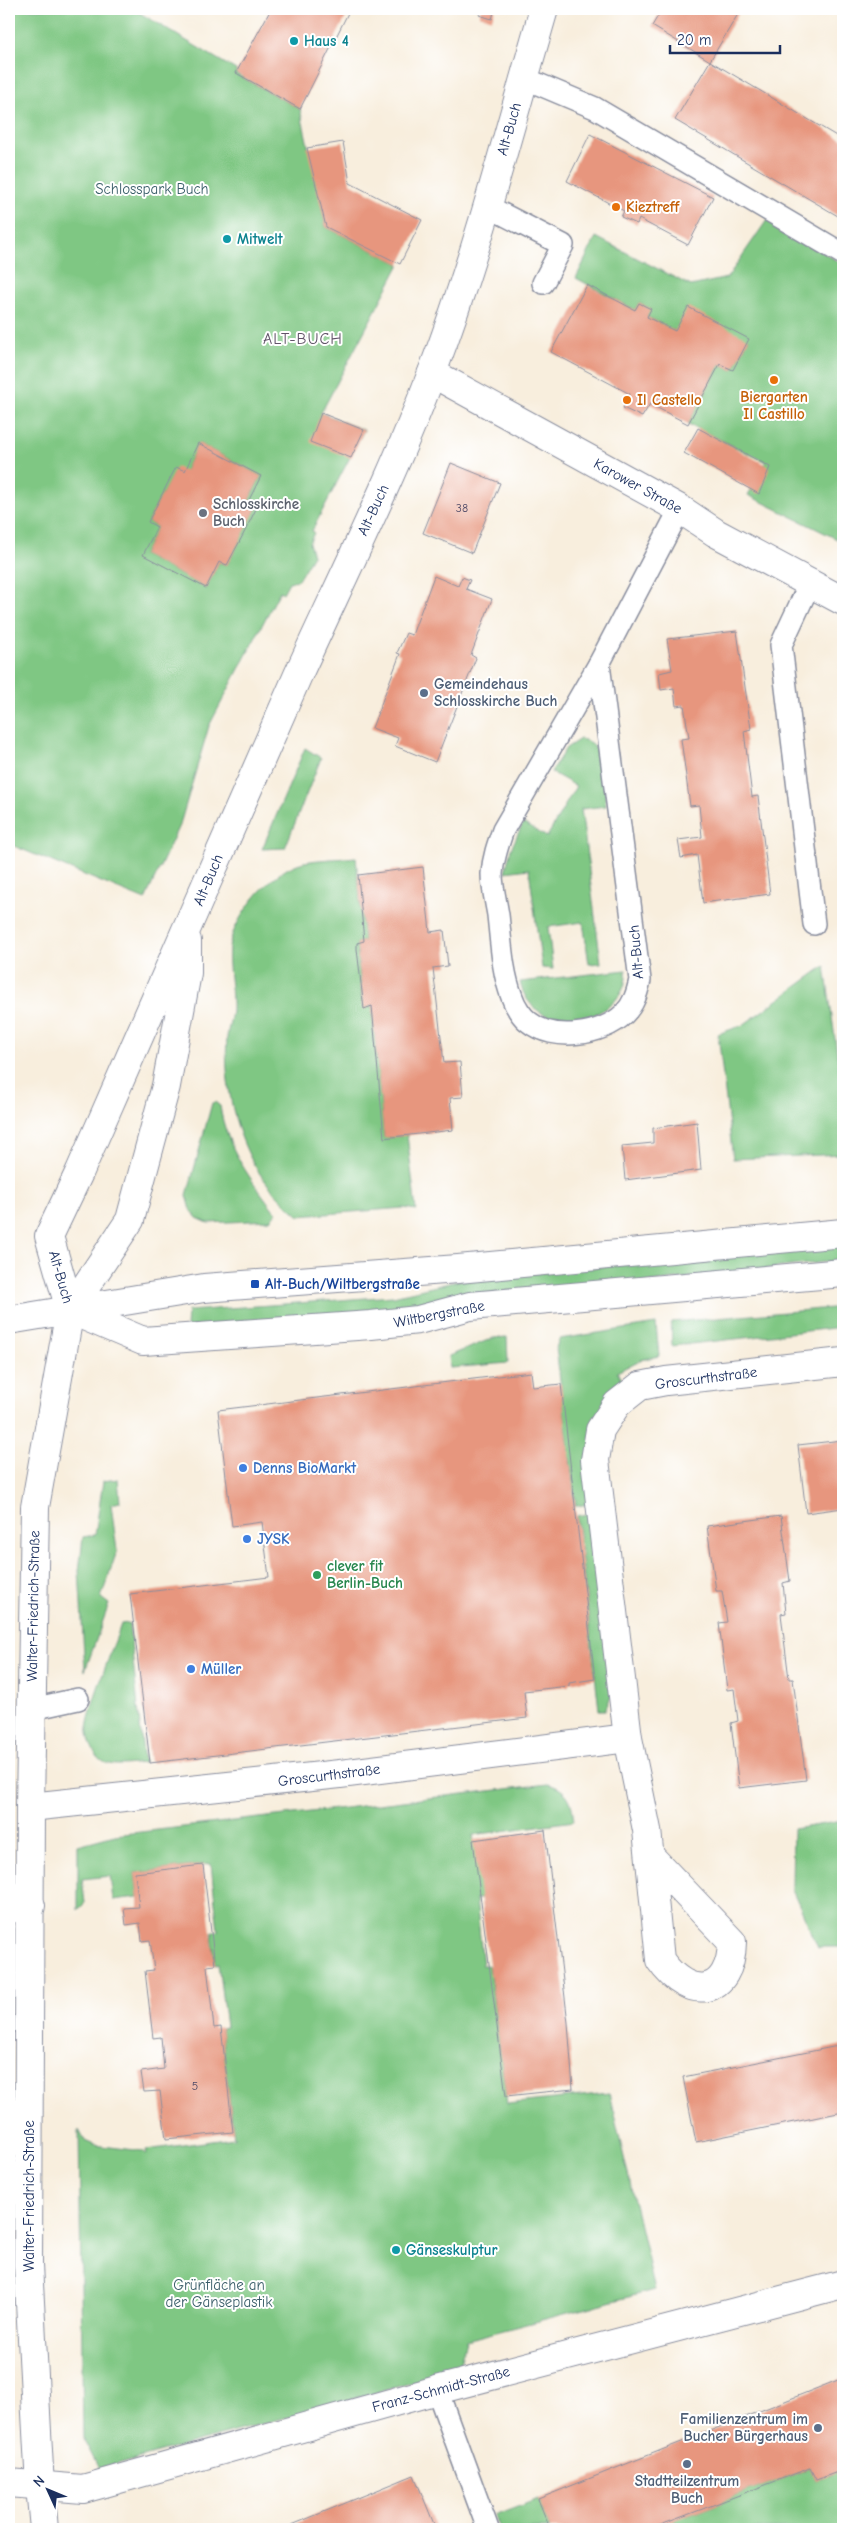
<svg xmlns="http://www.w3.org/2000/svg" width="852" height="2538" viewBox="0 0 852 2538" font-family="'Comic Neue',sans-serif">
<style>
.green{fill:#7fc783;stroke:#4d7b70;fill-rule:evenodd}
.building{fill:#e7967e}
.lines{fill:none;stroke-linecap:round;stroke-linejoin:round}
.lane-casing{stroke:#8a8e9e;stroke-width:24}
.street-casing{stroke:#8a8e9e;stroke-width:30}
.secondary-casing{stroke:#8a8e9e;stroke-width:30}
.lane{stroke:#fff;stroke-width:21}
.street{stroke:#fff;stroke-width:28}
.secondary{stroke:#fff;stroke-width:28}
.culture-dot{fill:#0f9aa8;stroke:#fff;stroke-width:2}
.food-dot{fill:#e8710a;stroke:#fff;stroke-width:2}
.worship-dot{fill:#6b7280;stroke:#fff;stroke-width:2}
.service-dot{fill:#5c6f8a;stroke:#fff;stroke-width:2}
.transit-dot{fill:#1a4fb4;stroke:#fff;stroke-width:2}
.shop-dot{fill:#3f7fe0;stroke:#fff;stroke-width:2}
.leisure-dot{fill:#2e9e5b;stroke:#fff;stroke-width:2}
.labels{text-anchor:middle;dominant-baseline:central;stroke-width:4;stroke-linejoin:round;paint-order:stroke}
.number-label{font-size:12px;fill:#4e4966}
.culture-label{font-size:15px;font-weight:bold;fill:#0d838f;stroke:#fff;text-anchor:start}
.street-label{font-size:15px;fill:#1b2f5e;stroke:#fff}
.park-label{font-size:15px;fill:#395d69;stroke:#fff}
.food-label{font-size:15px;font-weight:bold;fill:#c56008;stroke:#fff;text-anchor:start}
.worship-label{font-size:15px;font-weight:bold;fill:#5b616d;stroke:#fff;text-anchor:start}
.service-label{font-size:15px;font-weight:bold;fill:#4e5e75;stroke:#fff;text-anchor:start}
.transit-label{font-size:15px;font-weight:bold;fill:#164399;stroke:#fff;text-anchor:start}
.shop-label{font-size:15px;font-weight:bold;fill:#366cbe;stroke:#fff;text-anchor:start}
.leisure-label{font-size:15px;font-weight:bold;fill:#27864d;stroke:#fff;text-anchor:start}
.neighbourhood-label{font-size:16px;letter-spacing:1px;fill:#625369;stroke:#fff}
</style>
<rect width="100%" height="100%" fill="#fff"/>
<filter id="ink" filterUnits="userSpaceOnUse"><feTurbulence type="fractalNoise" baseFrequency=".02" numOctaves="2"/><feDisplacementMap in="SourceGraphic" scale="10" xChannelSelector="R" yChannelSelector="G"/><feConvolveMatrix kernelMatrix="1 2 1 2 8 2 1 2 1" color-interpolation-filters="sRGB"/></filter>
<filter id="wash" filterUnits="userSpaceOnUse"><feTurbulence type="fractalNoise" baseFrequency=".0096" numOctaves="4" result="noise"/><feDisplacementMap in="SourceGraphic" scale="20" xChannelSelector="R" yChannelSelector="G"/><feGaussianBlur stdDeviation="1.12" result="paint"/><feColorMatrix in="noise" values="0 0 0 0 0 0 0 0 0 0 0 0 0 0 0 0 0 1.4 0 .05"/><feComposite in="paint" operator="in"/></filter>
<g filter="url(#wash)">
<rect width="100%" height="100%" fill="#f8eedd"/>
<g class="green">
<path d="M9,9H133L236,70V74L300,109L326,227L400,264L321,413L364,430L312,531L314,533L309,543L313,555L298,580L289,582L283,593L280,591L209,726L181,821L145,900L9,844ZM198,443L261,476L249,500L258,505L227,565L219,562L206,588L143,555L157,527L148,522L176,468L185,471Z"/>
<polygon points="767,220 843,264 843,542 748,495 766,462 688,424 720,364 733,370 749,339 675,331 647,317 650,309 639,303 635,310 576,278 596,237 691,286 727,278"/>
<path d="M580,739C607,742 604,785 606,806L581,809L601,963L589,964L583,922L548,927L553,969L542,968L529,869L505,872L511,849L523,823L547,837L576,786L551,772L566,748Z"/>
<polygon points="305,748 321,758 285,848 262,849"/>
<path d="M356,857L364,941L357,943V949L363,1008L372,1006L384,1138L407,1135L416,1210L404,1208L299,1216C280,1199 260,1179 249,1155C232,1120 224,1076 227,1037C228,1028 231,1020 232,1011C233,990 227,968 229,947C234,916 272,869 304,862C320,859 339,859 356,857Z"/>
<polygon points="825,966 843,1097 843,1154 733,1159 718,1034 743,1025"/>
<path d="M626,970C631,1021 534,1045 520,982Z"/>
<path d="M215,1102L220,1106C226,1148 251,1180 276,1213L270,1220L208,1223L197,1218L191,1210L187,1195L212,1103Z"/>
<polygon points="843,1244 843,1260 416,1309 187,1327 188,1311 393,1296 462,1280"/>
<polygon points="843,1307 843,1327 672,1346 671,1322"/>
<polygon points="656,1324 659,1356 640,1360 617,1372 625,1384 589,1504 576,1506 556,1348 559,1339"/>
<polygon points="507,1337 508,1363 450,1368 449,1356 493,1338"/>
<polygon points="118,1479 120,1502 111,1504 117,1551 101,1598 109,1604 85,1671 79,1571 83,1537 95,1535 103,1481"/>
<polygon points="590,1513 611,1697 605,1710 599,1710 577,1516"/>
<path d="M129,1623L144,1763C132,1764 117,1767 106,1763C93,1758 86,1735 88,1723C94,1693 111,1654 121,1624Z"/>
<path d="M548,1784C569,1790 572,1801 574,1821L473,1835L483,1899H476L483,1966H489L507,2104L609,2093L655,2290L466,2340L458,2370L99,2469L83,2438L79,2130L85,2141L94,2145L143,2151L147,2155L146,2150L234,2138L221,2028L226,2027L218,1964L215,1965L212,1932L218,1931L211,1864L135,1873L138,1897L113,1900L110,1876L82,1879L85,1903L78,1910V1845L115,1835Z"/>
<polygon points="843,1821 843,1947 818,1947 792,1889 793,1829"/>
<polygon points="810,2468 816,2480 843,2470 843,2529 660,2529 658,2526"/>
<polygon points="538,2499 550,2529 500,2529 494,2516"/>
</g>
<g id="blocks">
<g class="building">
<polygon points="271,9 350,9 300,109 236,73"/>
<polygon points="481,9 495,9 492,19 479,15"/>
<polygon points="662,9 741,9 710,61 652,26"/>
<polygon points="710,61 843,140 843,219 675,120"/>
<polygon points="590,134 713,197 688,245 639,219 637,224 621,217 624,211 567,181"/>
<polygon points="343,142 350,183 422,220 400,264 326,227 307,148"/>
<polygon points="587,285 635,310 639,303 651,309 647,317 675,331 688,307 749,339 733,370 720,364 688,424 650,404 642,417 623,408 630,394 551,352"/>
<polygon points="321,413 364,430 351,458 310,442"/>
<polygon points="698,428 770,467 759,494 684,453"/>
<polygon points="198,443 261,476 249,500 258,505 243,535 227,565 219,562 206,588 143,555 157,527 148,522 176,467 185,471"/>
<polygon points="451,463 500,483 472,553 423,533"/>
<polygon points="434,576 458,586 462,577 470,580 466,589 492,599 471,655 476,658 435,762 395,746 398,738 372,728 400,654 397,653 406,633 412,635"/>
<polygon points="737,631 751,729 744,731 752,797 758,796 770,894 703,903 697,855 681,858 678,840 702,837 699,805 690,806 681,739 689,738 684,705 676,706 674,688 661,690 659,673 672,670 667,639"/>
<polygon points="423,867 430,932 444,930 448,966 433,968 444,1063 460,1062 463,1097 450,1098 453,1130 384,1138 372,1006 364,1009 357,949 357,943 364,941 358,875"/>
<polygon points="697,1122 701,1170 625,1180 622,1146 653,1143 653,1128"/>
<polygon points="531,1372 533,1387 561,1384 595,1679 569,1683 569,1686 524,1691 527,1718 150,1763 130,1594 269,1577 262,1522 232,1526 218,1410"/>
<polygon points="843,1440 843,1508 806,1513 798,1445"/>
<polygon points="781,1516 790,1581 783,1583 786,1613 781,1614 789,1679 793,1679 806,1780 739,1788 731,1723 738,1721 734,1689 727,1690 719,1623 727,1622 722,1591 716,1591 707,1526"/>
<polygon points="545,1830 568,2023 573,2089 506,2096 473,1840"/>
<polygon points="203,1865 215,1965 207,1966 214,2028 221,2027 233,2132 166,2139 160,2091 144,2092 141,2072 164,2069 161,2037 153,2038 145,1971 154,1970 150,1940 142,1941 140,1923 126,1925 124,1908 139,1907 135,1873"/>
<polygon points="843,2045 843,2112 696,2142 683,2077"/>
<polygon points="843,2378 843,2470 816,2480 810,2468 658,2526 660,2529 550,2529 538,2499"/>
<polygon points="414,2475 436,2529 282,2529 375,2491"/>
</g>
</g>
</g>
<g filter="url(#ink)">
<use href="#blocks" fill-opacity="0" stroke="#8a8e9e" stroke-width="1"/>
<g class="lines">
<g class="lane-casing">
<g id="lane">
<polyline points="524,78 595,108 843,254"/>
<polyline points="487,206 563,245 543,283"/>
<polyline points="810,583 781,645 814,924"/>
<path d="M599,664L640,980C637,993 634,1004 624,1014C603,1035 553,1042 529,1022C522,1017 515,1006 512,997C502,972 501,941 498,915C496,902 492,887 492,874C493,858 498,844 503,830Z"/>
<polyline points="599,664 680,509"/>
<polyline points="32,1709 78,1699"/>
<polyline points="437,2390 488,2529"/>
</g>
</g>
<g class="street-casing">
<g id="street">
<polyline points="432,373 680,509 716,533 843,601"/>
<polyline points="30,1807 340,1774 628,1738"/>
<path d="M650,1856L732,1942C731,1996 689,2002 660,1960L647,1830L628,1738L595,1460L600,1430L617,1404L640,1386L666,1381L843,1362"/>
<polyline points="9,1909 31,1906"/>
<polyline points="9,2483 83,2489 437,2390 843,2284"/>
<polyline points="44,2529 40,2487 28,2265 30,1807 35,1507 70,1310"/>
</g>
</g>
<g class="secondary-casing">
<g id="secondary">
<path d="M70,1310L49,1236L80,1171C153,1006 225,840 298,675C344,574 394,474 433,370C478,252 509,129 544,9"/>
<polyline points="70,1310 143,1341 371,1325 418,1320 470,1306 843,1273"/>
<polyline points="70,1310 130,1220 166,1086 187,973 187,941"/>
<polyline points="9,1320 204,1288 458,1269 843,1233"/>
</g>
</g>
<use href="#lane" class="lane"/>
<use href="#street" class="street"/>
<use href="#secondary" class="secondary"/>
</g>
</g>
<g class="culture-dot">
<circle cx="294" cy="41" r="5"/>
<circle cx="227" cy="239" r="5"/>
<circle cx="396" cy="2250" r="5"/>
</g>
<g class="food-dot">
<circle cx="616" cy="207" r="5"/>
<circle cx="774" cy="380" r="5"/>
<circle cx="627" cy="400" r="5"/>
</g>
<circle class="worship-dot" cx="203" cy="513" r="5"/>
<g class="service-dot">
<circle cx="424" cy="693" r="5"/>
<circle cx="818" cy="2428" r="5"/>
<circle cx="687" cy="2464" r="5"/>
</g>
<rect class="transit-dot" x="250" y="1279" width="10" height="10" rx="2.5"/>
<g class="shop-dot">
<circle cx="243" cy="1468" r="5"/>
<circle cx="247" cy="1539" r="5"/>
<circle cx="191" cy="1669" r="5"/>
</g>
<circle class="leisure-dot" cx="317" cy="1575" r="5"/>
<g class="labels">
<g class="number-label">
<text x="462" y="508">38</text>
<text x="195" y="2086">5</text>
</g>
<g class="culture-label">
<text x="304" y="41">Haus 4</text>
<text x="237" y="239">Mitwelt</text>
<text x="406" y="2250">Gänseskulptur</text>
</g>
<g class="street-label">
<text transform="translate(509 129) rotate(-74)">Alt-Buch</text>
<text transform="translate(638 486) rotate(29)">Karower Straße</text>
<text transform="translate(373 510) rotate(-65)">Alt-Buch</text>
<text transform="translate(208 880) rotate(-67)">Alt-Buch</text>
<text transform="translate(636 952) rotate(-95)">Alt-Buch</text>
<text transform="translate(61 1277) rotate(74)">Alt-Buch</text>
<text transform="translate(439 1314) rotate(-11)">Wiltbergstraße</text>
<text transform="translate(706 1378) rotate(-7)">Groscurthstraße</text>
<text transform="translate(33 1606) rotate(-89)">Walter-Friedrich-Straße</text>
<text transform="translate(329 1775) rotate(-7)">Groscurthstraße</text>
<text transform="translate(29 2196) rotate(-90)">Walter-Friedrich-Straße</text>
<text transform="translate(441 2389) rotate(-15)">Franz-Schmidt-Straße</text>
</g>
<g class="park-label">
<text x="152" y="189">Schlosspark Buch</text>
<text x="219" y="2285">Grünfläche an<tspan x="219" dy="17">der Gänseplastik</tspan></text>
</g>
<g class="food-label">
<text x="626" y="207">Kieztreff</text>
<text x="774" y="397" text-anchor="middle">Biergarten<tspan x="774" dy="17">Il Castillo</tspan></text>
<text x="637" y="400">Il Castello</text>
</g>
<g class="worship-label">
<text x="213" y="504">Schlosskirche<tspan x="213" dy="17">Buch</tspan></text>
</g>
<g class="service-label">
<text x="434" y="684">Gemeindehaus<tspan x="434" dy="17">Schlosskirche Buch</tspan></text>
<text x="808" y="2419" text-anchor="end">Familienzentrum im<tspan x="808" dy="17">Bucher Bürgerhaus</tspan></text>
<text x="687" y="2481" text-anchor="middle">Stadtteilzentrum<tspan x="687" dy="17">Buch</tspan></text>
</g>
<g class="transit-label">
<text x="265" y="1284">Alt-Buch/Wiltbergstraße</text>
</g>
<g class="shop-label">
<text x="253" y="1468">Denns BioMarkt</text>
<text x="257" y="1539">JYSK</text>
<text x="201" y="1669">Müller</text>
</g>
<g class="leisure-label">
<text x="327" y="1566">clever fit<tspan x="327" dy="17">Berlin-Buch</tspan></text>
</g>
<g class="neighbourhood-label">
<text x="303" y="339">ALT-BUCH</text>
</g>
</g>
<rect width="852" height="2538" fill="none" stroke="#fff" stroke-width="30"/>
<g transform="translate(48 2490) rotate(314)" stroke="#ffffff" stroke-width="4" paint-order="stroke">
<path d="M0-4L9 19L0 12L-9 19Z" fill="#1b2f5e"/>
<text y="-8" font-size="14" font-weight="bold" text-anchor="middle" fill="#1b2f5e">N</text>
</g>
<path d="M670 45v8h110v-8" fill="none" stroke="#1b2f5e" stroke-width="2.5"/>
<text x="677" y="45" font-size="15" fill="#1b2f5e" stroke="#ffffff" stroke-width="4" paint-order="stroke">20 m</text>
</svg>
